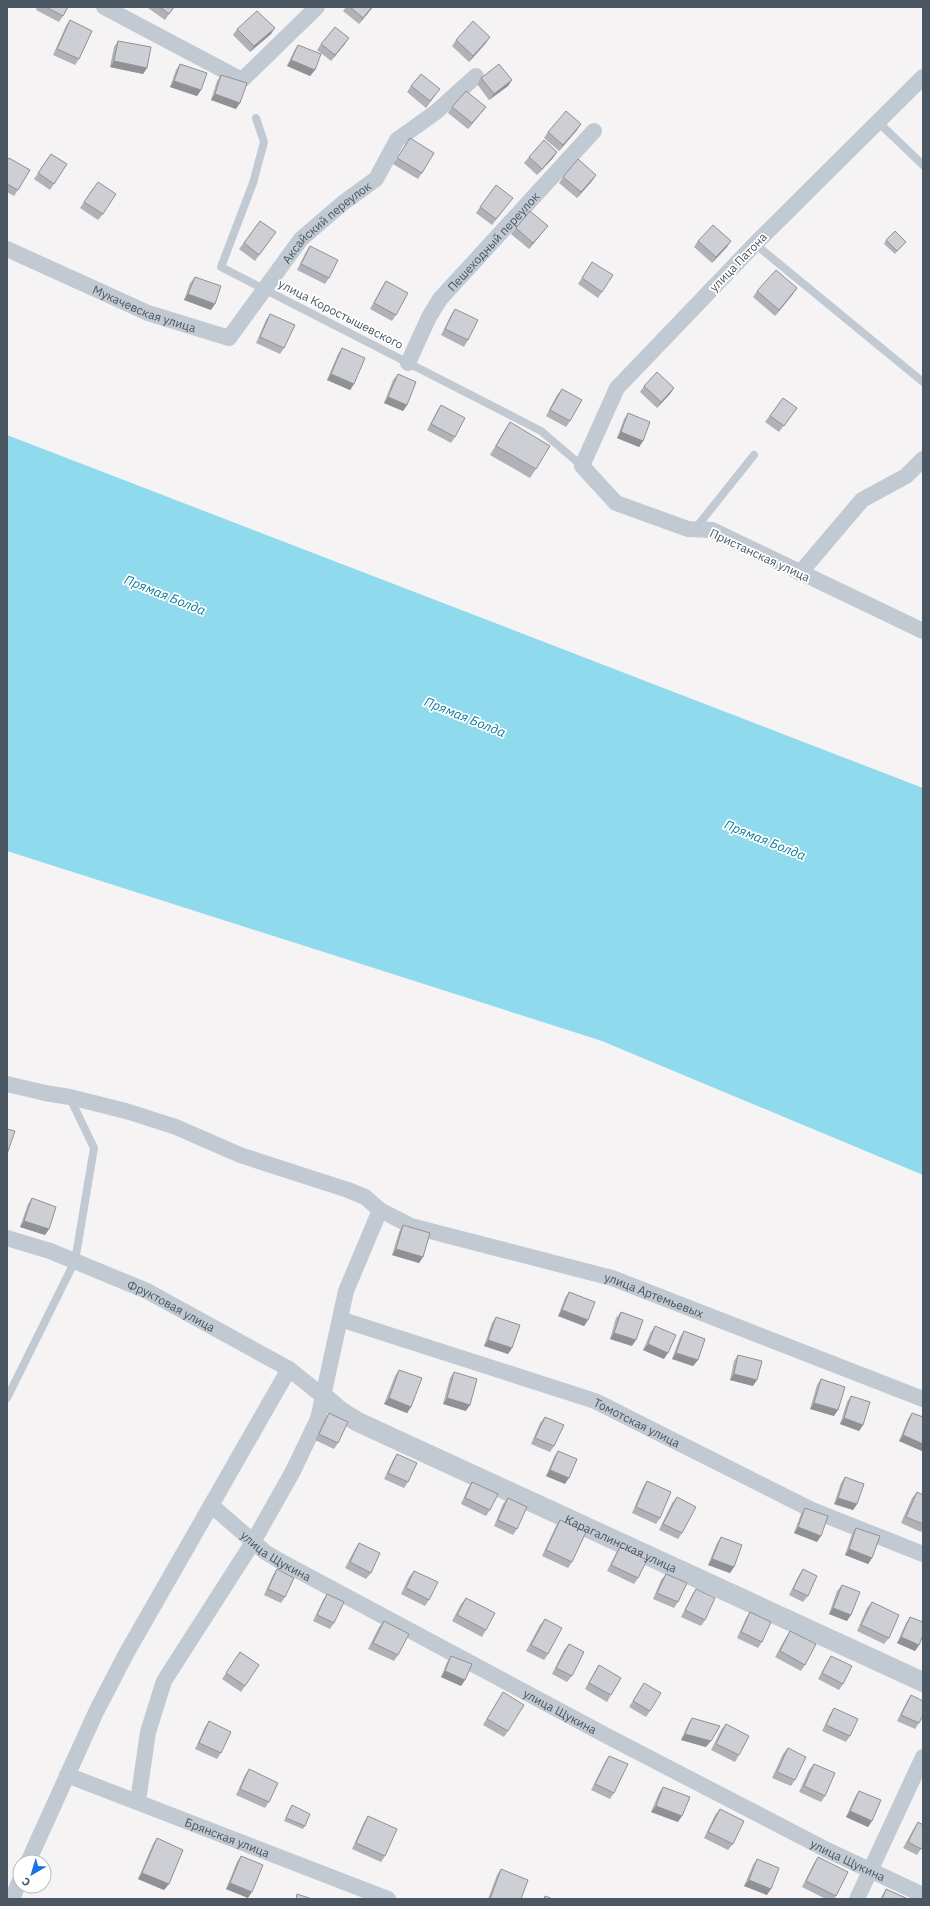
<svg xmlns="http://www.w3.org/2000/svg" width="930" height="1906" viewBox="0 0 930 1906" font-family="'IBM Plex Sans',sans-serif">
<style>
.water{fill:#90daee}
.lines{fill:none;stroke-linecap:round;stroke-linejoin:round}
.service{stroke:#c1cad2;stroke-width:8}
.minor{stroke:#c1cad2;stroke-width:16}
.tertiary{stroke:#c1cad2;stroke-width:20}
.wall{fill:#b0b2b7}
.shaded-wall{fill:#909195}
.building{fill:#cdcfd5;stroke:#909195}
.labels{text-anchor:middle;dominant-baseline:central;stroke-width:3.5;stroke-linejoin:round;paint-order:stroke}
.street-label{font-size:12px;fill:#4a5661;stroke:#fff}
.water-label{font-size:13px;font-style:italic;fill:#0c7c9b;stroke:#fff}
</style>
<rect width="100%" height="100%" fill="#f5f3f3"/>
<polygon class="water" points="7,435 923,788 923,1175 602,1041 7,851"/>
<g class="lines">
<g class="service">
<polyline points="256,118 264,142 253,183 221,267 541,431 582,466"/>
<polyline points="878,122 923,165"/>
<polyline points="755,244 923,382"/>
<polyline points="695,529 754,455"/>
<polyline points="7,1398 75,1261 94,1148 70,1098"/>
</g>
<g class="minor">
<polyline points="104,7 242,80 317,7"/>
<polyline points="923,77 755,244 617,388 582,466 616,503 688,529 712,530 923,631"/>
<path id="s1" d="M7,249L148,313L229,338L301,239L343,203L376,179L397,140L436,112L476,76"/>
<path id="s2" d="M408,363L429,317L440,299L594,131"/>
<polyline points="800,573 862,500 906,476 923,459"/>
<path id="s3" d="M7,1084L45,1093L70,1097L126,1111L176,1127L240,1155L348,1190L365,1197L380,1210L411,1226L612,1278L923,1399"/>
<path id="s4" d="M7,1238L50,1251L147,1291L289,1369L324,1397"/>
<path id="s5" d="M340,1319L595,1401L812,1510L923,1554"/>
<path id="s6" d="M211,1505L265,1552L280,1561L609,1737L827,1850L923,1895"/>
<path id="s7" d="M67,1775L388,1899"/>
<polyline points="138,1801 148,1732 164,1681 253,1542 292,1473 318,1419 346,1291 380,1210"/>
<polyline points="28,1862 96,1712 126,1654 289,1369"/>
<polyline points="12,1899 20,1880"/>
<polyline points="857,1899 923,1757"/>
</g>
<path class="tertiary" id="s8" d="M324,1397L340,1411L358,1422L923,1682"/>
</g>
<g class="wall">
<polygon points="37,7 68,7 63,16 59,22 36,10"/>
<polygon points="148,7 174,7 165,20 148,8"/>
<polygon points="346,7 373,7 359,24 343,11"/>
<polygon points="70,20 79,59 75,65 53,55 66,26"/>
<polygon points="237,29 271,34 250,52 233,35"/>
<polygon points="349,38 331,61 317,50 321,44"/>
<polygon points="456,40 486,43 469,62 452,46"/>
<polygon points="118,41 147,68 143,74 110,67 114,47"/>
<polygon points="298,45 315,70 310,76 287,66 294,51"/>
<polygon points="180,64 201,90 197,96 170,87 176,70"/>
<polygon points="221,75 236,109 211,100 217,81"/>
<polygon points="481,78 512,80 508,86 489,100 477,84"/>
<polygon points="411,86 440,89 426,108 407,92"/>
<polygon points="452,107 486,107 468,129 448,113"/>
<polygon points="581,124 577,130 559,151 544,138 548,132"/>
<polygon points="410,138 422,173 418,179 393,164"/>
<polygon points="557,152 553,158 537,175 524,163 529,157"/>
<polygon points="51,154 67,164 50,190 34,179"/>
<polygon points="7,160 18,190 14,196 7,192"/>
<polygon points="596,175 592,181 577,198 559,183 563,177"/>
<polygon points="93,188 103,214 98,220 80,208"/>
<polygon points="508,204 492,225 476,213 480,207"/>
<polygon points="260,221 276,232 255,261 239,249"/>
<polygon points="516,228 543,232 529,249 511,234"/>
<polygon points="886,240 906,242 895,254 884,244"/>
<polygon points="698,241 727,247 712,263 694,247"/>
<polygon points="310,246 329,278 325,284 297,270 306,252"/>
<polygon points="592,262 602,292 598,298 578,284"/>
<polygon points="195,277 211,310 184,300 190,283"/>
<polygon points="386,281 396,315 392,321 370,309 382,287"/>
<polygon points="797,288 793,294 775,316 753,297 757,291"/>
<polygon points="455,309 468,340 464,347 441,335 451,315"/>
<polygon points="270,314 284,348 280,354 256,343 266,320"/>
<polygon points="342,348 354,384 350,390 327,380 338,354"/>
<polygon points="398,374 407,405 403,411 384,403 393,380"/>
<polygon points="644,386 674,388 670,394 657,408 640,392"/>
<polygon points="562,389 570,421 566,427 546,416 557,395"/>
<polygon points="783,398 797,408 779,432 765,422"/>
<polygon points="441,405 455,437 451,443 427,430 437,411"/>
<polygon points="628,413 643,441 639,447 617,438 624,419"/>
<polygon points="510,422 536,469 530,478 490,455 504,431"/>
<polygon points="32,1198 49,1229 45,1235 20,1227 28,1204"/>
<polygon points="403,1225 423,1257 419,1263 392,1255 399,1232"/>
<polygon points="569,1292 588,1320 584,1326 558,1316 565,1298"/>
<polygon points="621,1312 632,1346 610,1339 616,1318"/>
<polygon points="496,1317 512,1348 508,1354 484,1346 492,1323"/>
<polygon points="655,1326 664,1359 643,1350 651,1332"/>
<polygon points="684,1331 698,1360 693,1366 672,1359 680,1337"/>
<polygon points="738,1355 753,1386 730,1380 734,1361"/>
<polygon points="399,1370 411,1407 407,1413 384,1404 395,1376"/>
<polygon points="454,1372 466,1411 443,1404 450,1378"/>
<polygon points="821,1379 834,1416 810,1409 817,1385"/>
<polygon points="851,1396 863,1425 859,1431 840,1424 847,1402"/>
<polygon points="329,1413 338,1443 334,1449 315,1440 325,1419"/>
<polygon points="912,1413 923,1417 923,1449 922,1451 899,1441 908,1419"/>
<polygon points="545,1417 554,1446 550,1452 531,1444 540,1423"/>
<polygon points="558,1451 565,1484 546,1476 554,1457"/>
<polygon points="397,1454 408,1482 404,1488 384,1479 393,1460"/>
<polygon points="845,1477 857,1504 853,1510 834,1504 841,1483"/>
<polygon points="647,1481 660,1518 656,1524 632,1513 643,1487"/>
<polygon points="472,1482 490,1510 486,1516 461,1504 468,1488"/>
<polygon points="917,1492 923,1495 923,1529 921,1532 901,1523 912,1498"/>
<polygon points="677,1497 682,1533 678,1539 659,1530 672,1503"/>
<polygon points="508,1498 517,1529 513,1535 494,1526 503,1504"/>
<polygon points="805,1508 817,1542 794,1533 801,1514"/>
<polygon points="560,1520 572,1562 568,1568 542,1556 556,1526"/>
<polygon points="856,1528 872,1558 868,1564 845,1555 852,1534"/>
<polygon points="721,1537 734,1567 730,1573 708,1565 717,1543"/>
<polygon points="359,1543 371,1573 366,1579 345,1568 355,1549"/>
<polygon points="620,1547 638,1578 634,1584 607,1571 616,1553"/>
<polygon points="277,1569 285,1597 281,1603 264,1595 273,1575"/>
<polygon points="803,1569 808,1596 803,1602 789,1595 799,1575"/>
<polygon points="414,1571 429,1600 425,1606 401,1594 409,1577"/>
<polygon points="666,1574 678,1602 674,1608 653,1599 661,1580"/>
<polygon points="842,1585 847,1621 829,1614 837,1591"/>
<polygon points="696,1589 705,1620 701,1626 681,1617 692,1595"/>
<polygon points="327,1594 334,1623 330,1629 313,1621 323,1600"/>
<polygon points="466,1598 486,1630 482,1637 452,1621 461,1604"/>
<polygon points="872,1602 889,1638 884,1644 857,1631 867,1608"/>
<polygon points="750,1612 762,1642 758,1648 737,1638 746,1618"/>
<polygon points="910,1617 919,1645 915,1651 897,1643 906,1623"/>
<polygon points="545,1619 548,1654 544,1660 526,1651 540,1625"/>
<polygon points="384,1621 398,1655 394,1661 368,1649 379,1627"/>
<polygon points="790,1631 805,1665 801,1671 775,1657 786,1637"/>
<polygon points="569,1644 572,1676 567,1682 552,1674 564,1650"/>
<polygon points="240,1652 259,1665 241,1692 222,1679"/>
<polygon points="451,1656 465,1680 461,1686 441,1677 447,1662"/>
<polygon points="831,1656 843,1684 839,1690 818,1679 827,1662"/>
<polygon points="599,1665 611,1695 607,1702 585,1689 595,1671"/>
<polygon points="644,1683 650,1711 646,1717 629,1707"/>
<polygon points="503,1692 508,1731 504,1737 483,1725"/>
<polygon points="911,1695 919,1723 915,1729 897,1721 907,1701"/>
<polygon points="834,1708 850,1736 846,1742 822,1731 830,1714"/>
<polygon points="692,1718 706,1747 681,1740 688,1724"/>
<polygon points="209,1721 221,1753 217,1759 195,1749 205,1727"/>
<polygon points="726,1724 739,1755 735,1762 711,1750 721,1730"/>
<polygon points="788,1748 795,1780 791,1786 772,1778 783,1754"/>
<polygon points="609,1756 614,1793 610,1799 591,1790 605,1762"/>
<polygon points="814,1764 825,1796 821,1802 799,1792 809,1770"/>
<polygon points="249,1769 269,1802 265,1808 236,1795 245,1775"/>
<polygon points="663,1787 678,1822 651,1812 659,1793"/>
<polygon points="859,1791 872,1821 868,1827 846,1817 855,1797"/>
<polygon points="292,1805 305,1826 303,1829 284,1821 290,1808"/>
<polygon points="720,1809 733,1844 728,1850 704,1838 715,1815"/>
<polygon points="368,1816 385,1856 381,1862 352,1849 364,1822"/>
<polygon points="918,1822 921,1849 917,1855 903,1848 914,1828"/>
<polygon points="157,1838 164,1890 138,1879 153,1844"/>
<polygon points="241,1856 248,1898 226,1889 237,1862"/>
<polygon points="818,1857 836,1896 834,1899 826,1899 802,1887 814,1863"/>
<polygon points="757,1859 767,1895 744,1886 753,1865"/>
<polygon points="501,1869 521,1899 488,1899 497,1875"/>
<polygon points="886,1889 908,1899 880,1899"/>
</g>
<g class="shaded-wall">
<polygon points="372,7 373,7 359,24 363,18"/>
<polygon points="275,28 271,34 250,52 254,46"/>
<polygon points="490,37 486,43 469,62 473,56"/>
<polygon points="349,38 345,44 331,61 335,55"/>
<polygon points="291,60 315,70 310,76 287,66"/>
<polygon points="114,61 147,68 143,74 110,67"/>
<polygon points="512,80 508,86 489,100 494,94"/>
<polygon points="174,81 201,90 197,96 170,87"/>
<polygon points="215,94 240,103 236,109 211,100"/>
<polygon points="486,107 481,113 468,129 472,123"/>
<polygon points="581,124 577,130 559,151 563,145"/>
<polygon points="557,152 553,158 537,175 542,169"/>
<polygon points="596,175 592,181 577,198 581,192"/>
<polygon points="548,226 543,232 529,249 533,243"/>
<polygon points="731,241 727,247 712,263 716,257"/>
<polygon points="797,288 793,294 775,316 779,310"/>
<polygon points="188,294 215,304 211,310 184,300"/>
<polygon points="331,374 354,384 350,390 327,380"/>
<polygon points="674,388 670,394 657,408 661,402"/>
<polygon points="388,397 407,405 403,411 384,403"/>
<polygon points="621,432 643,441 639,447 617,438"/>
<polygon points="24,1221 49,1229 45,1235 20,1227"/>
<polygon points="396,1249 423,1257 419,1263 392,1255"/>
<polygon points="562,1310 588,1320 584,1326 558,1316"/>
<polygon points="614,1333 636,1340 632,1346 610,1339"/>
<polygon points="488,1340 512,1348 508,1354 484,1346"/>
<polygon points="648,1344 668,1353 664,1359 643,1350"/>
<polygon points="676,1353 698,1360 693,1366 672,1359"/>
<polygon points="734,1374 757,1380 753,1386 730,1380"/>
<polygon points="389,1398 411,1407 407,1413 384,1404"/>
<polygon points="447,1398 470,1405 466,1411 443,1404"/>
<polygon points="814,1403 838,1410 834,1416 810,1409"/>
<polygon points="844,1418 863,1425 859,1431 840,1424"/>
<polygon points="903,1435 923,1444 923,1449 922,1451 899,1441"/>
<polygon points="550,1470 569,1478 565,1484 546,1476"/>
<polygon points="838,1498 857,1504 853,1510 834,1504"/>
<polygon points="798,1527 821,1536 817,1542 794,1533"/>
<polygon points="849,1549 872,1558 868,1564 845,1555"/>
<polygon points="712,1559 734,1567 730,1573 708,1565"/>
<polygon points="833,1608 851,1615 847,1621 829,1614"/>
<polygon points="901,1637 919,1645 915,1651 897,1643"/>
<polygon points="445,1671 465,1680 461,1686 441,1677"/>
<polygon points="685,1734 711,1741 706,1747 681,1740"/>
<polygon points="656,1806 682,1816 678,1822 651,1812"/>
<polygon points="850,1811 872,1821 868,1827 846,1817"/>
<polygon points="142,1873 169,1884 164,1890 138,1879"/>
<polygon points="749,1880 771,1889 767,1895 744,1886"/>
<polygon points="230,1883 252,1892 248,1898 226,1889"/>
</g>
<g class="building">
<polygon points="46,7 68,7 63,16"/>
<polygon points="160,7 174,7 169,14"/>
<polygon points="350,7 372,7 363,18"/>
<polygon points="257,11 275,28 254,46 237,29"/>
<polygon points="70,20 92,31 79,59 57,49"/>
<polygon points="473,21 490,37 473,56 456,40"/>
<polygon points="335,27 349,38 335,55 321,44"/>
<polygon points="118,41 151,47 147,68 114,61"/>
<polygon points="298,45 321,54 315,70 291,60"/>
<polygon points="180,64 207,73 201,90 174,81"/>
<polygon points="499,64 512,80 494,94 481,78"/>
<polygon points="421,74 440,89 430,101 411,86"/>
<polygon points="221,75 247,83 240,103 215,94"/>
<polygon points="466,91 486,107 472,123 452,107"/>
<polygon points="566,111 581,124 563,145 548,132"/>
<polygon points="410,138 434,153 422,173 397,158"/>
<polygon points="544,140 557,152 542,169 529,157"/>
<polygon points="51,154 67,164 54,184 38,173"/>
<polygon points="9,158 30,170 18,190 7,184 7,161"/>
<polygon points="578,159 596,175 581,192 563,177"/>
<polygon points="98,182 116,194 103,214 84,202"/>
<polygon points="496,185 513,198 496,219 480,207"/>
<polygon points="530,211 548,226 533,243 516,228"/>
<polygon points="260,221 276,232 259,255 244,243"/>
<polygon points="713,225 731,241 716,257 698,241"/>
<polygon points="895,231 906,242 897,251 886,240"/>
<polygon points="310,246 338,260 329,278 301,264"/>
<polygon points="592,262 613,275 602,292 582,278"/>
<polygon points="776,270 797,288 779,310 757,291"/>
<polygon points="195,277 221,286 215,304 188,294"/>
<polygon points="386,281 408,293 396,315 374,303"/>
<polygon points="455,309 478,320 468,340 445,329"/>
<polygon points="270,314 295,325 284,348 260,337"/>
<polygon points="342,348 365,358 354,384 331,374"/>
<polygon points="657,372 674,388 661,402 644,386"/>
<polygon points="398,374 416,382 407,405 388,397"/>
<polygon points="562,389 582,400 570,421 550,410"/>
<polygon points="783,398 797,408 784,426 770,416"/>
<polygon points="441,405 465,418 455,437 431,424"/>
<polygon points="628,413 650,422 643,441 621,432"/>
<polygon points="510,422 550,446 536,469 496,446"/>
<polygon points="7,1129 15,1131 7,1154"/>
<polygon points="32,1198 56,1207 49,1229 24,1221"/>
<polygon points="403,1225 430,1233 423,1257 396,1249"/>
<polygon points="569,1292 595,1302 588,1320 562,1310"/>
<polygon points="621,1312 643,1320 636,1340 614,1333"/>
<polygon points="496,1317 520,1325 512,1348 488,1340"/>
<polygon points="655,1326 676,1335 668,1353 648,1344"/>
<polygon points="684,1331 705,1339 698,1360 676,1353"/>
<polygon points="738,1355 762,1361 757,1380 734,1374"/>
<polygon points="399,1370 422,1378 411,1407 389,1398"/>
<polygon points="454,1372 477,1379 470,1405 447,1398"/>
<polygon points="821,1379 845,1387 838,1410 814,1403"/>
<polygon points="851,1396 870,1402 863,1425 844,1418"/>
<polygon points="329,1413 348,1422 338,1443 319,1434"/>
<polygon points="912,1413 923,1417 923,1444 903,1435"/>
<polygon points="545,1417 564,1425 554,1446 535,1438"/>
<polygon points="558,1451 577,1459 569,1478 550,1470"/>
<polygon points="397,1454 417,1463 408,1482 388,1473"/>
<polygon points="845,1477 864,1484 857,1504 838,1498"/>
<polygon points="647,1481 671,1492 660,1518 636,1507"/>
<polygon points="472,1482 498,1494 490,1510 465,1498"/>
<polygon points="917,1492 923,1495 923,1524 906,1517"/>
<polygon points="677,1497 696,1507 682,1533 663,1524"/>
<polygon points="508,1498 527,1507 517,1529 498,1520"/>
<polygon points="805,1508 828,1516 821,1536 798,1527"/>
<polygon points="560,1520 586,1532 572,1562 546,1550"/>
<polygon points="856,1528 880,1536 872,1558 849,1549"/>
<polygon points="721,1537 742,1545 734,1567 712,1559"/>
<polygon points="359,1543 380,1553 371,1573 350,1562"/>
<polygon points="620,1547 647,1560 638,1578 611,1565"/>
<polygon points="277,1569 294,1578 285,1597 268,1589"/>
<polygon points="803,1569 817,1576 808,1596 793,1589"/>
<polygon points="414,1571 438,1582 429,1600 406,1588"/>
<polygon points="666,1574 687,1583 678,1602 657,1593"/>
<polygon points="842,1585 860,1592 851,1615 833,1608"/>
<polygon points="696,1589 715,1598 705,1620 685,1610"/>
<polygon points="327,1594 344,1602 334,1623 317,1615"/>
<polygon points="466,1598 495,1613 486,1630 457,1615"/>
<polygon points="872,1602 899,1615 889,1638 861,1625"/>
<polygon points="750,1612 771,1622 762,1642 741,1632"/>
<polygon points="910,1617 923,1622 923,1635 919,1645 901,1637"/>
<polygon points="545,1619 562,1628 548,1654 531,1645"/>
<polygon points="384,1621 409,1634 398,1655 373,1643"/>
<polygon points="790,1631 816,1644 805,1665 780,1651"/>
<polygon points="569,1644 584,1652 572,1676 556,1668"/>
<polygon points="240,1652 259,1665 245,1686 226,1673"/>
<polygon points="451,1656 472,1664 465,1680 445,1671"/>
<polygon points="831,1656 852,1666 843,1684 822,1673"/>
<polygon points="599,1665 621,1678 611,1695 589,1683"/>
<polygon points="644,1683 661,1693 650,1711 633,1701"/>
<polygon points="503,1692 524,1705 508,1731 487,1719"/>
<polygon points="911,1695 923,1701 923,1715 919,1723 901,1715"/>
<polygon points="834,1708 858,1719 850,1736 826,1725"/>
<polygon points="692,1718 720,1726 711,1741 685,1734"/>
<polygon points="209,1721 231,1732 221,1753 199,1743"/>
<polygon points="726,1724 749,1736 739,1755 716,1744"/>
<polygon points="788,1748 806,1757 795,1780 777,1772"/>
<polygon points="609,1756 628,1764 614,1793 595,1784"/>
<polygon points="814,1764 835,1773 825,1796 804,1786"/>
<polygon points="249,1769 278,1783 269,1802 240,1789"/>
<polygon points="663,1787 690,1797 682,1816 656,1806"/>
<polygon points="859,1791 881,1800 872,1821 850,1811"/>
<polygon points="292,1805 310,1814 305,1826 286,1818"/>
<polygon points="720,1809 744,1821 733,1844 708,1832"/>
<polygon points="368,1816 397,1829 385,1856 356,1843"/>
<polygon points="918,1822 923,1825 923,1846 921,1849 908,1842"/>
<polygon points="157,1838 183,1850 169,1884 142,1873"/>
<polygon points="241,1856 263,1865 252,1892 230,1883"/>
<polygon points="818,1857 848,1872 836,1896 806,1881"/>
<polygon points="757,1859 779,1868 771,1889 749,1880"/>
<polygon points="501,1869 528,1880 521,1899 490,1899"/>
<polygon points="886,1889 908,1899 882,1899"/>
<polygon points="297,1894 312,1899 296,1899"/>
<polygon points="545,1896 553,1899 544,1899"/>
</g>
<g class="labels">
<g class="street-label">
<text stroke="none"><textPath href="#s1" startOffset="392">Аксайский переулок</textPath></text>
<text stroke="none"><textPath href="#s2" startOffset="150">Пешеходный переулок</textPath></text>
<text transform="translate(738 262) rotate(-46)">улица Патона</text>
<text stroke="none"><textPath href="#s1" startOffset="150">Мукачевская улица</textPath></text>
<text transform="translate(341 314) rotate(27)">улица Коростышевского</text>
<text transform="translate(760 555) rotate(25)">Пристанская улица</text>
<text stroke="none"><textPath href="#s3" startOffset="684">улица Артемьевых</textPath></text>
<text stroke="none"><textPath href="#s4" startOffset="178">Фруктовая улица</textPath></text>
<text stroke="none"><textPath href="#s5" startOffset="315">Томотская улица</textPath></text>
<text stroke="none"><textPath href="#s8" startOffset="332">Карагалинская улица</textPath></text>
<text stroke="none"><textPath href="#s6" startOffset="83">улица Щукина</textPath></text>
<text stroke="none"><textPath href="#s6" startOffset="407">улица Щукина</textPath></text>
<text stroke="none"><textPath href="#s7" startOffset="172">Брянская улица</textPath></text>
<text stroke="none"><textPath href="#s6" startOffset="731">улица Щукина</textPath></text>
</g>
<g class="water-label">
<text transform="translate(165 595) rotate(22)">Прямая Болда</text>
<text transform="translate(465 717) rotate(22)">Прямая Болда</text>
<text transform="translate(765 840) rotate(22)">Прямая Болда</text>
</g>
</g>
<rect width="930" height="1906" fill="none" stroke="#4a5661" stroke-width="16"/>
<g transform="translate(32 1874) rotate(218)"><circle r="19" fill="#ffffff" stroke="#b7bbc0"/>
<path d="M0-3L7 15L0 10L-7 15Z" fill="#1a73e8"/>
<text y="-6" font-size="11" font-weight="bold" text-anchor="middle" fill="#4a5661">С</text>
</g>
</svg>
